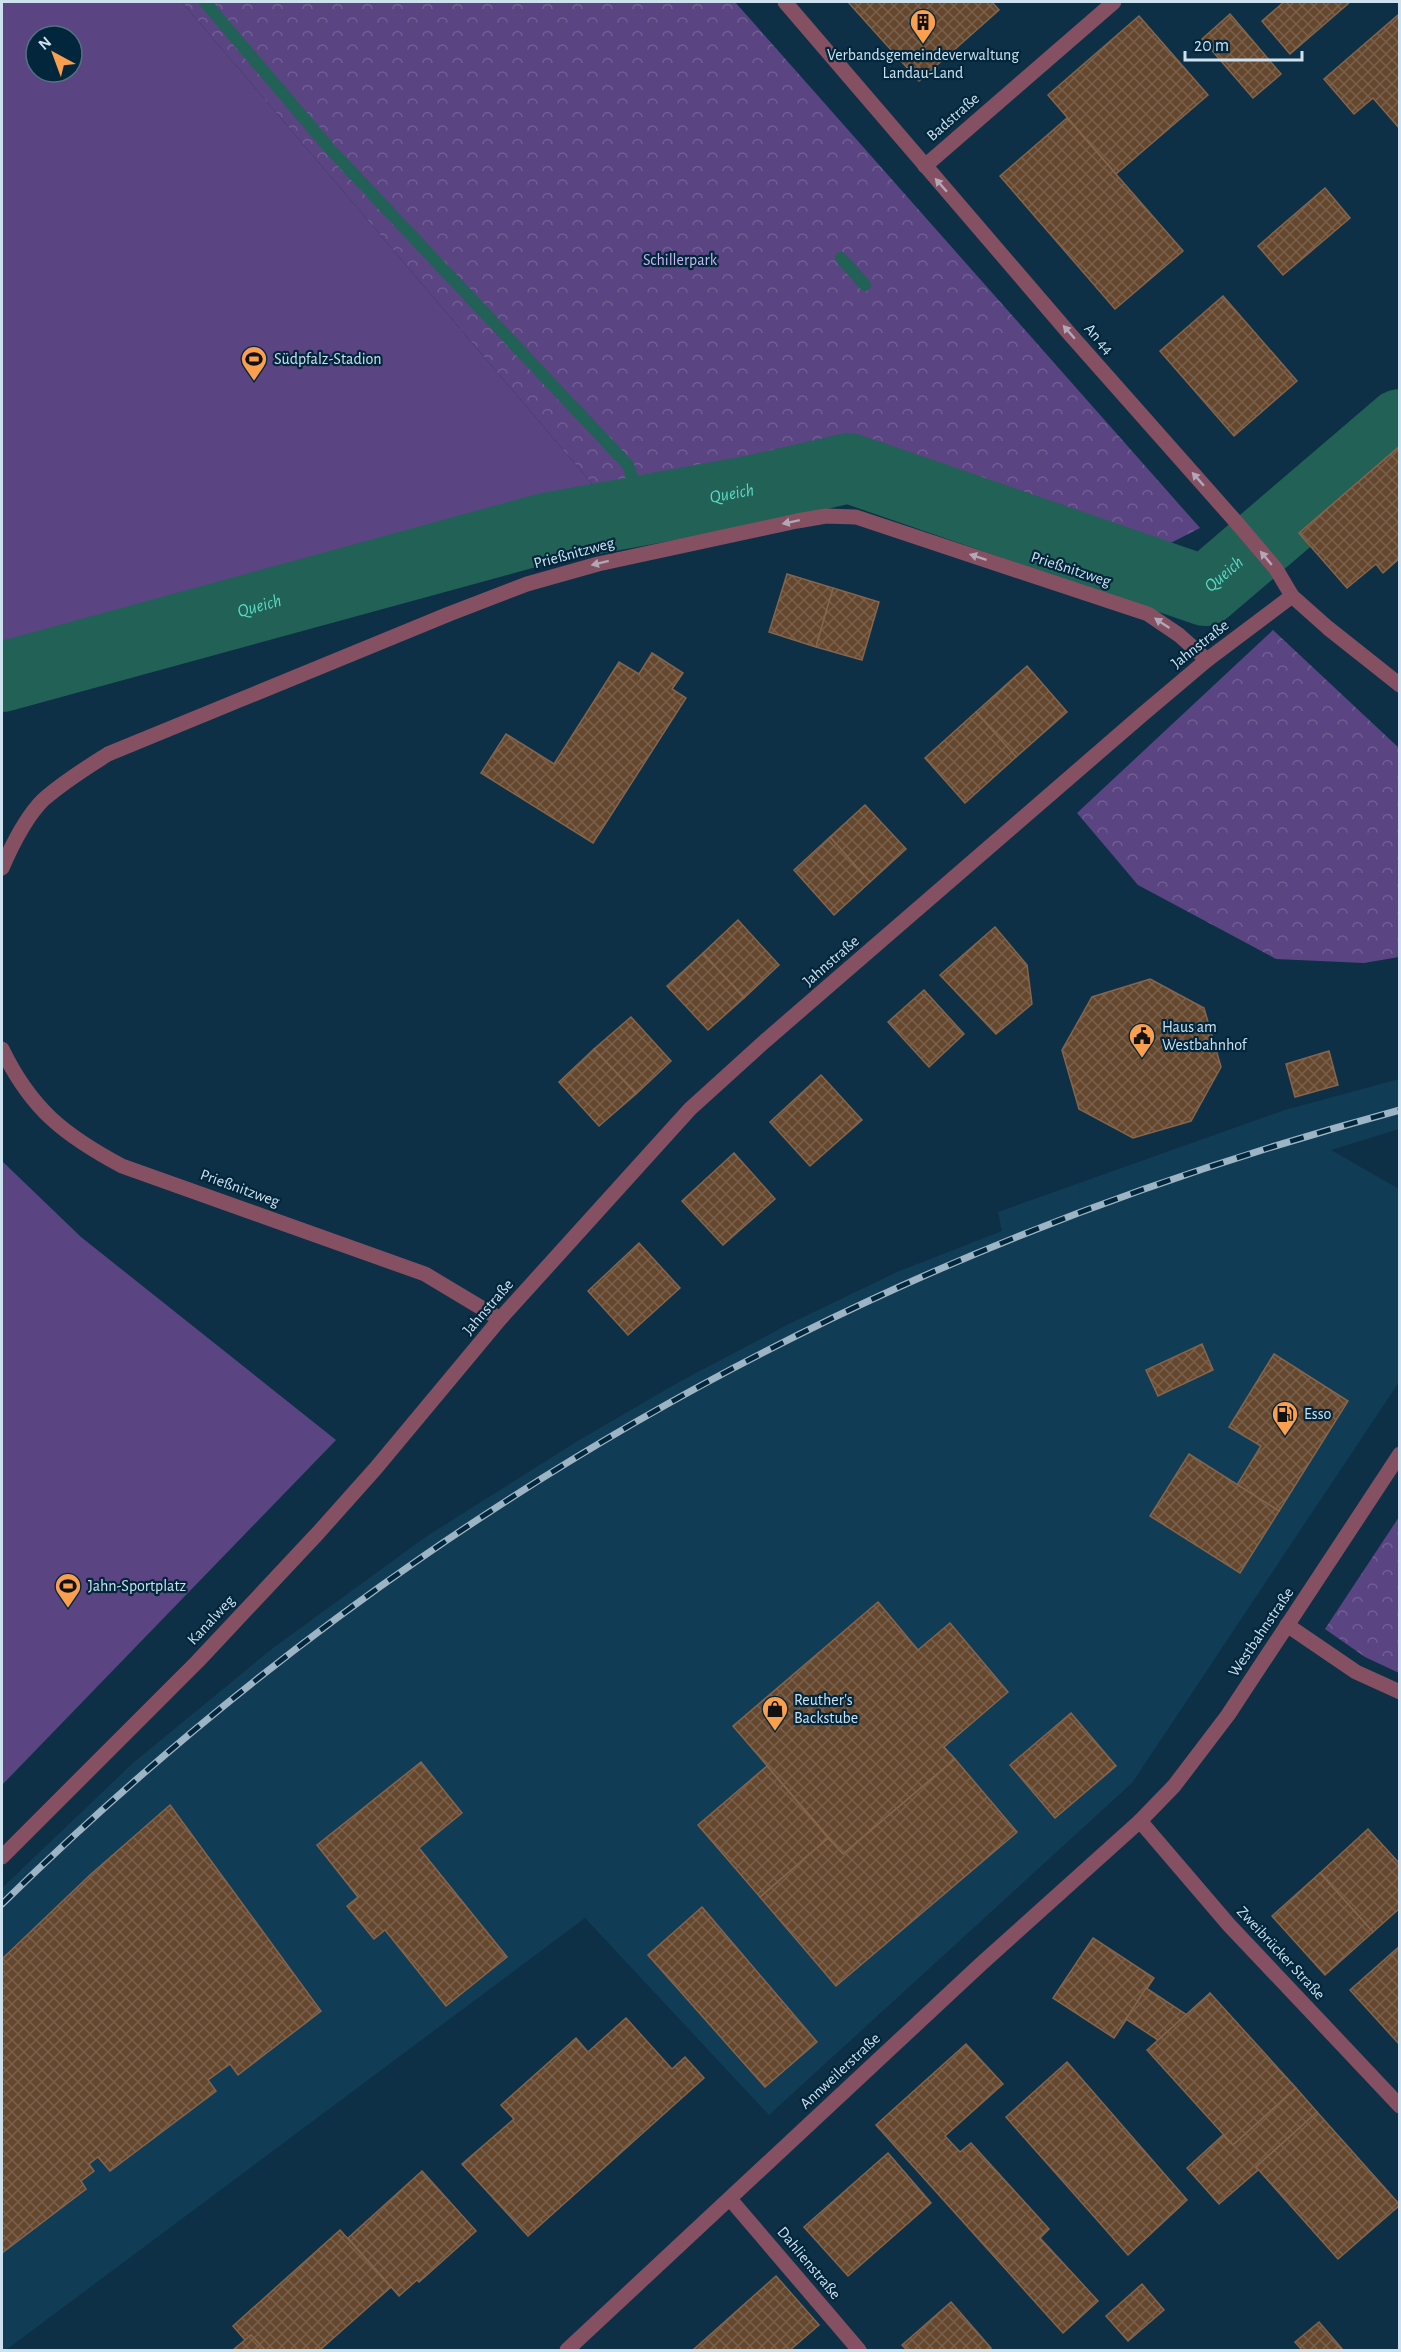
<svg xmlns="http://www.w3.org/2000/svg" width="1401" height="2352" viewBox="0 0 1401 2352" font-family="'Alegreya Sans',sans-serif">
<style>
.built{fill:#113c56}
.grass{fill:#5b4482;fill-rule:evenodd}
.park{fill:url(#park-crowns)}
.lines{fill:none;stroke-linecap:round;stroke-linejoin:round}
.stream{stroke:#226156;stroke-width:12}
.river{stroke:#226156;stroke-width:70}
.building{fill:url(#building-cross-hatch);stroke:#85654c;stroke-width:1.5}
.minor{stroke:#855061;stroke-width:15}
.rail-casing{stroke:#9db4c4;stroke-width:7}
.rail{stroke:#02263b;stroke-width:4.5;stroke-dasharray:14;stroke-linecap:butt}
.oneway{fill:#b1a7b6}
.labels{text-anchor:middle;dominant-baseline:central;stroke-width:4.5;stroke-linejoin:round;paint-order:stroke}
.poi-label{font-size:16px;fill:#cee1ef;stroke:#02263b;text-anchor:start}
.street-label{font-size:16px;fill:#cee1ef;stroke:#02263b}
.park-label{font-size:16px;fill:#c9b7ee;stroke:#02263b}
.water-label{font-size:18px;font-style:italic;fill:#5bdac4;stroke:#02263b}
</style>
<defs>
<pattern id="park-crowns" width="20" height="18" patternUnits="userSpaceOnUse" patternTransform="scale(1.5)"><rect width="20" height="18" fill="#5b4482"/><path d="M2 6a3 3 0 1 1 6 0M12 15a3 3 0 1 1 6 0" fill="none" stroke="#715f94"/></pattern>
<pattern id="building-cross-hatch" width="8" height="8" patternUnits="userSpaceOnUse" patternTransform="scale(1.5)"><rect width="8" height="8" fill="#65472e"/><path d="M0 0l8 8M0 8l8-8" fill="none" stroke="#7a614d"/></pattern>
</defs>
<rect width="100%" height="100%" fill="#0d3046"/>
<polygon class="built" points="1399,1079 1399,1129 1331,1150 1399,1189 1399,1382 1132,1783 769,2115 585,1918 6,2350 2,2350 2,1888 133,1763 273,1648 427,1536 576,1442 679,1382 787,1325 897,1272 1002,1231 998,1212 1285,1110"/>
<g class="grass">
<path d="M2,2H182L606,500L2,663ZM36,36H72V72H36Z"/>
<polygon points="2,1161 81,1237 336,1440 2,1785"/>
</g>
<g class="park">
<polygon points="182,2 735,2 1200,528 1153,552 843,446 606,500"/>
<polygon points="1273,630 1399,748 1399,957 1364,963 1276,959 1138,885 1077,813"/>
<polygon points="1399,1517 1399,1673 1365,1657 1325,1629"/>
</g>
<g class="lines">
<g class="stream">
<polyline points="205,2 331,150 628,465 643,510"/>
<polyline points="841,258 865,285"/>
</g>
<path class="river" id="s1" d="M2,677L546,528L754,490L849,468L1205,591L1400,424"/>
</g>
<g class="building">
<polygon points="848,2 992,2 999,10 919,81"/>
<polygon points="1284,2 1350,2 1290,54 1262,21"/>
<polygon points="1230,14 1281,74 1253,98 1202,39"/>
<polygon points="1398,15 1400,17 1400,129 1373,98 1354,114 1324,79"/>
<polygon points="1139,16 1208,95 1116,174 1048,95"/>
<polygon points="1067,118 1183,251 1115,309 1000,176"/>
<polygon points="1325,188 1350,218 1283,275 1258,246"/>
<polygon points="1223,296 1297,381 1234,436 1160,351"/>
<polygon points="1400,446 1400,558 1383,573 1376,564 1347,588 1299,533"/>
<polygon points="787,574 833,588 816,647 769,632"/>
<polygon points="833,588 879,602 862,660 816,647"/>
<polygon points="652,653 683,673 672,689 686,698 593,843 481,773 506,734 554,764 619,662 639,674"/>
<polygon points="1027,666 1067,712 1016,757 976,712"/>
<polygon points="976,712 1016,757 965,803 925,758"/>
<polygon points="865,805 906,849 870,882 830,837"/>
<polygon points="830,837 870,882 834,915 794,870"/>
<polygon points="738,920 779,965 744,998 703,953"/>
<polygon points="995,927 1027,965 1032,1004 996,1034 940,975"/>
<polygon points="703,953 744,998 708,1030 667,986"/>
<polygon points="1150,979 1204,1008 1221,1067 1191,1121 1133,1138 1079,1109 1062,1050 1092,997"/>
<polygon points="924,990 964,1034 929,1067 888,1022"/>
<polygon points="631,1017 671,1061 636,1094 594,1049"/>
<polygon points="594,1049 636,1094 599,1126 559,1082"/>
<polygon points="1329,1051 1338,1085 1295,1097 1286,1064"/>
<polygon points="821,1075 862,1120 810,1166 770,1122"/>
<polygon points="734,1153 775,1199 723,1245 682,1201"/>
<polygon points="639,1243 680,1288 628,1335 588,1291"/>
<polygon points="1202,1344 1213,1370 1158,1396 1146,1370"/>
<polygon points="1274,1354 1348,1401 1279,1511 1237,1485 1261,1446 1229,1427"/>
<polygon points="1189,1454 1279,1511 1240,1573 1150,1516"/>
<polygon points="878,1602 918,1650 950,1623 1008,1692 944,1747 955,1759 843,1854 733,1726"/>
<polygon points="1071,1713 1116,1766 1055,1818 1010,1765"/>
<polygon points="955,1759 1017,1832 836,1986 760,1897 828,1838 843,1854"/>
<polygon points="421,1762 462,1813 419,1848 507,1957 446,2006 385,1930 374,1939 347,1906 358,1897 317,1845"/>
<polygon points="767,1766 828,1838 760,1897 698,1825"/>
<polygon points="170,1805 321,2011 238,2075 230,2064 208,2080 216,2091 110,2171 98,2157 89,2164 94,2171 81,2181 86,2189 2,2253 2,1959 90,1875"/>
<polygon points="1368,1829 1400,1864 1400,1908 1373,1932 1320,1873"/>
<polygon points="1320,1873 1373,1932 1325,1975 1272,1916"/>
<polygon points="702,1907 817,2042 765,2087 648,1955"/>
<polygon points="1093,1938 1154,1978 1114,2038 1053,1998"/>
<polygon points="1400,1946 1400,2045 1350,1990"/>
<polygon points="1146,1988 1187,2015 1158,2040 1126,2019"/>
<polygon points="1210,1993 1296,2088 1233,2145 1147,2050"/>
<polygon points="626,2018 672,2069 685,2057 704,2078 528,2236 462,2164 514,2119 501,2105 576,2038 588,2052"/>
<polygon points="966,2044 1003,2084 945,2136 960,2152 971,2143 1049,2229 1040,2238 1098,2301 1063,2333 876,2125"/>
<polygon points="1067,2062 1187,2200 1128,2255 1006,2117"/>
<polygon points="1296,2088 1317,2112 1256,2167 1258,2170 1219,2204 1187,2168 1223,2135 1233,2145"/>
<polygon points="1317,2112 1400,2205 1338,2259 1256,2167"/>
<polygon points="888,2153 931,2203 848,2276 804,2227"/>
<polygon points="422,2171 476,2231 419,2282 417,2280 399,2296 348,2238"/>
<polygon points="340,2230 391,2287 321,2349 322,2350 265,2350 251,2335 245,2340 233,2326"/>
<polygon points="776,2276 819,2325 790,2350 693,2350"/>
<polygon points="1142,2284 1164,2310 1128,2341 1106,2316"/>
<polygon points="951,2302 991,2348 988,2350 907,2350 902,2345"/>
<polygon points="1319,2322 1343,2350 1302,2350 1295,2342"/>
<polygon points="251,2335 265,2350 233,2350"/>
</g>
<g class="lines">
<g class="minor">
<polyline points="785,2 1068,332 1237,523 1276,569 1292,596 1328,628 1400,685"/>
<polyline points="925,166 1114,2"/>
<path d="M2,868C12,845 25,818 43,800C63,782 86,768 108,754L449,614L527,584L598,564L797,521L826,516L856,517L1148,614L1179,635L1207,660"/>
<path d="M2,1049C31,1109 64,1135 122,1166L425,1274L500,1319"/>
<polyline points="1287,1625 1356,1672 1400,1692"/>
<polyline points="1140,1821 1229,1925 1400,2106"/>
<polyline points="2,1857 198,1661 318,1533 376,1468 500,1319 690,1109 765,1041 1143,714 1207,660 1292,596"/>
<polyline points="730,2199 859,2350"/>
<polyline points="567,2350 981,1964 1140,1821 1174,1786 1228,1715 1400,1454"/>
</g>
<g class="rail-casing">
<path id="rail" d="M2,1904C262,1649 567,1437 899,1287C1061,1214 1229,1156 1400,1110"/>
</g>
<use href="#rail" class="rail"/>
</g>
<defs><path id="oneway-solid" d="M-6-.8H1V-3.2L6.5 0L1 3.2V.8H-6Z" transform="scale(1.5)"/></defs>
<g class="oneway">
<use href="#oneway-solid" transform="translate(941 185) rotate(-131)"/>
<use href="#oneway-solid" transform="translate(1069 332) rotate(-131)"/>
<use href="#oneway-solid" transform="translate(1198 479) rotate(-131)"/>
<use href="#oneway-solid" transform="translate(791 522) rotate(168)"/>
<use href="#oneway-solid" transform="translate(978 557) rotate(-162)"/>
<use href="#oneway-solid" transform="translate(1266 558) rotate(-130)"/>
<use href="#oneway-solid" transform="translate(600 563) rotate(166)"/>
<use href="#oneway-solid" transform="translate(1162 623) rotate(-146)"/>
</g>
<defs>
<g id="building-pin" transform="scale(1.35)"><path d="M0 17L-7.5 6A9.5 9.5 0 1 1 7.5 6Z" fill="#fa9f4e" stroke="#02263b"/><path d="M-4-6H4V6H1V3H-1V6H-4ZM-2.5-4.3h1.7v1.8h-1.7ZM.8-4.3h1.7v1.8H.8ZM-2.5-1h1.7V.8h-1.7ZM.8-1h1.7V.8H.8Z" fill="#111"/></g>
<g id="stadium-pin" transform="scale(1.35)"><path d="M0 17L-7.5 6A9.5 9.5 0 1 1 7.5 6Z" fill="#fa9f4e" stroke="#02263b"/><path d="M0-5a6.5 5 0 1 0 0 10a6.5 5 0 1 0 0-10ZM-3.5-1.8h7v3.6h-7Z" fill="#111"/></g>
<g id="civic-pin" transform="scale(1.35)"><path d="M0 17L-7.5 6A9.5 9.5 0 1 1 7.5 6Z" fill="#fa9f4e" stroke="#02263b"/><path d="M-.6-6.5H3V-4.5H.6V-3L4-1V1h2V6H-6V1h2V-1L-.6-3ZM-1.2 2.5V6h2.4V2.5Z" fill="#111"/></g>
<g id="fuel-pin" transform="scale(1.35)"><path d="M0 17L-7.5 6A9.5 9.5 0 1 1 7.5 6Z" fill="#fa9f4e" stroke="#02263b"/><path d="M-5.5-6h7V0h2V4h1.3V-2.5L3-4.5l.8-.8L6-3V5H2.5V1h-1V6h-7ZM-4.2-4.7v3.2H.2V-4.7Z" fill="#111"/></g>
<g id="shop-pin" transform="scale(1.35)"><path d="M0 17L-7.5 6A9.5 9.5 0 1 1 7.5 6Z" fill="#fa9f4e" stroke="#02263b"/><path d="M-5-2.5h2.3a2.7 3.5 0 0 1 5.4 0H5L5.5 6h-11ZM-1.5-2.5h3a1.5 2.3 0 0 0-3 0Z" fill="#111"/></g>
</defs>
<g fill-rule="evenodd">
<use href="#building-pin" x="923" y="22"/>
<use href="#stadium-pin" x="254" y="359"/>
<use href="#civic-pin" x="1142" y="1036"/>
<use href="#fuel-pin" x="1285" y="1414"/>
<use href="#stadium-pin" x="68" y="1586"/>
<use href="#shop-pin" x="775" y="1709"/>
</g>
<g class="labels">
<g class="poi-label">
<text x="923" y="55" text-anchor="middle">Verbandsgemeindeverwaltung<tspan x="923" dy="18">Landau-Land</tspan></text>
<text x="274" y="359">Südpfalz-Stadion</text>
<text x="1162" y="1027">Haus am<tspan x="1162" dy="18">Westbahnhof</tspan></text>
<text x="1304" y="1414">Esso</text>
<text x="88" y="1586">Jahn-Sportplatz</text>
<text x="794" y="1700">Reuther's<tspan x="794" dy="18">Backstube</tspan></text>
</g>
<g class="street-label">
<text transform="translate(953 117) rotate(-41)">Badstraße</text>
<text transform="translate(1099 339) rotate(49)">An 44</text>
<text transform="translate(574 553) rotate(-15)">Prießnitzweg</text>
<text transform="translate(1071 569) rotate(18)">Prießnitzweg</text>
<text transform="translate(1200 644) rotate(-38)">Jahnstraße</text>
<text transform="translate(831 961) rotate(-41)">Jahnstraße</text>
<text transform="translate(240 1188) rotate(20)">Prießnitzweg</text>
<text transform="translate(488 1307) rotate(-49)">Jahnstraße</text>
<text transform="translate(211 1620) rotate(-47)">Kanalweg</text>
<text transform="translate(1261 1632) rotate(-56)">Westbahnstraße</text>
<text transform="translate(1281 1953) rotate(47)">Zweibrücker Straße</text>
<text transform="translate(840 2071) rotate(-43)">Annweilerstraße</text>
<text transform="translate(809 2263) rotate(50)">Dahlienstraße</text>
</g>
<g class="park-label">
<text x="680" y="260">Schillerpark</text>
</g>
<g class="water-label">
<text stroke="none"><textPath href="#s1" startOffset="753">Queich</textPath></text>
<text stroke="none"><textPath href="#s1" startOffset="1275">Queich</textPath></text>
<text stroke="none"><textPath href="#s1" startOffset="267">Queich</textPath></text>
</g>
</g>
<rect width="1401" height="2352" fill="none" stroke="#cee1ef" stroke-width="6"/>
<g transform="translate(54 54) rotate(319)"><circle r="28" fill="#02263b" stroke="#547183" stroke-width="1.5"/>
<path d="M0-4.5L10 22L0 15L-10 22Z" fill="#fa9f4e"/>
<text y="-9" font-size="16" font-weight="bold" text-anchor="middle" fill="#cee1ef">N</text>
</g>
<path d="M1185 51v9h117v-9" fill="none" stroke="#cee1ef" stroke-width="3"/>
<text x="1194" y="51" font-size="18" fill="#cee1ef" stroke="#02263b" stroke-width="4.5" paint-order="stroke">20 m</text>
</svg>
